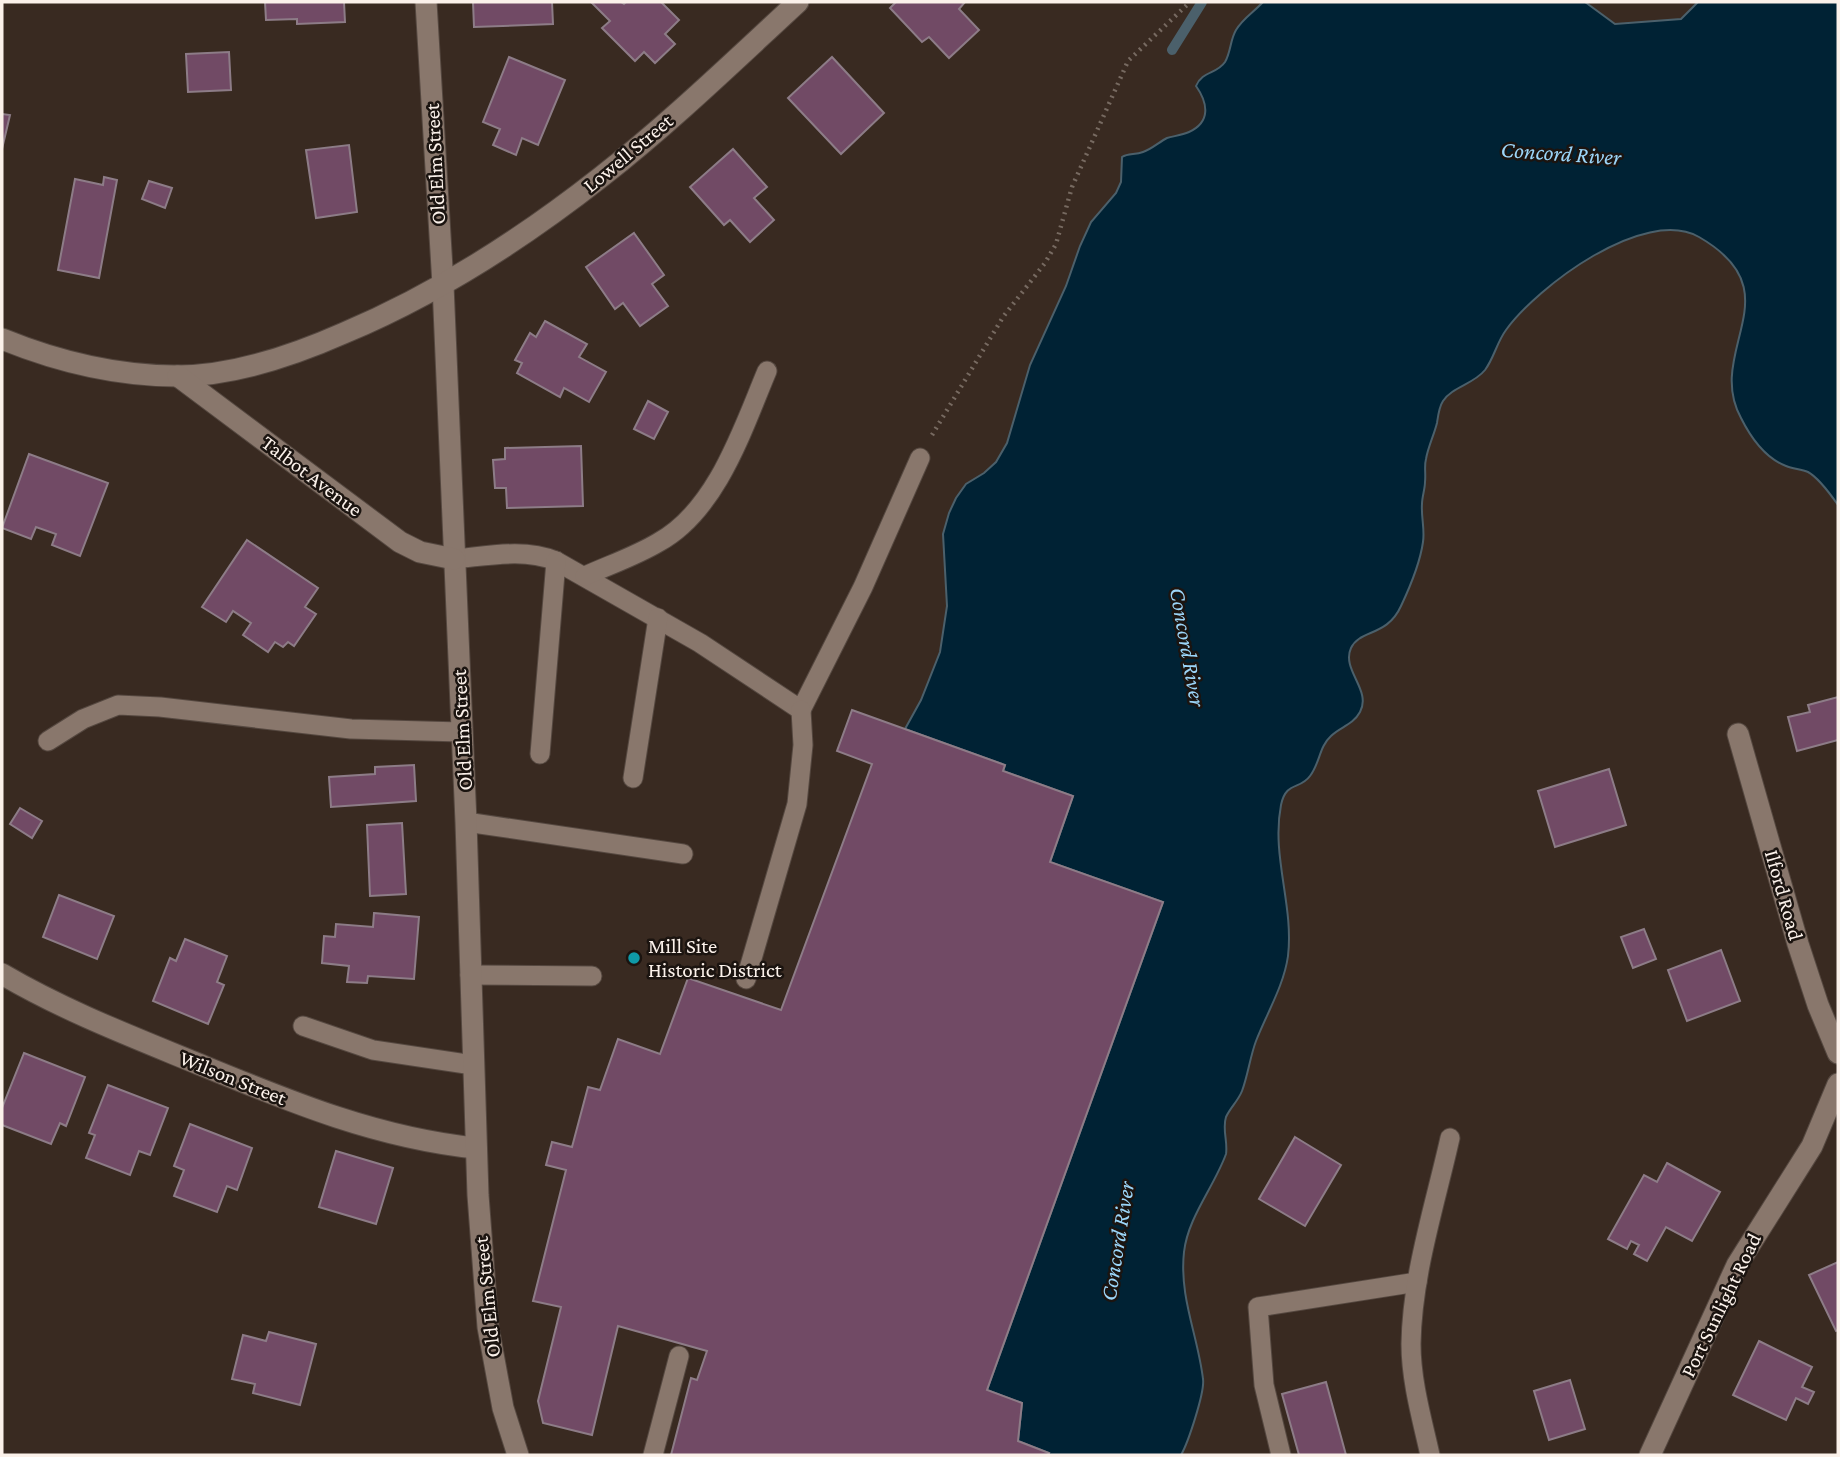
<svg xmlns="http://www.w3.org/2000/svg" width="1840" height="1457" viewBox="0 0 1840 1457" font-family="'Crimson Pro',serif">
<style>
.water{fill:#002234;stroke:#4b606b;stroke-width:2}
.lines{fill:none;stroke-linecap:round;stroke-linejoin:round}
.stream{stroke:#4b606b;stroke-width:10}
.building{fill:#714a65;stroke:#8d7c87;stroke-width:2}
.lane-casing{stroke:#554840;stroke-width:21}
.street-casing{stroke:#554840;stroke-width:23}
.secondary-casing{stroke:#554840;stroke-width:23}
.path{stroke:#776a61;stroke-width:4.5;stroke-dasharray:2 5;stroke-linecap:butt}
.lane{stroke:#89776c;stroke-width:19}
.street{stroke:#89776c;stroke-width:21}
.secondary{stroke:#89776c;stroke-width:21}
.culture-dot{fill:#0f9aa8;stroke:#1b1410;stroke-width:2.5}
.labels{text-anchor:middle;dominant-baseline:central;stroke-width:5;stroke-linejoin:round;paint-order:stroke}
.street-label{font-size:21px;fill:#fbf1ea;stroke:#1b1410}
.poi-label{font-size:21px;fill:#fbf1ea;stroke:#1b1410;text-anchor:start}
.water-label{font-size:23px;font-style:italic;fill:#9bd5f8;stroke:#1b1410}
</style>
<rect width="100%" height="100%" fill="#392a21"/>
<path class="water" d="M1263,2H1585L1615,24L1681,19L1698,2H1838V505C1831,495 1819,478 1808,472C1801,469 1793,469 1786,466C1765,458 1751,438 1741,418C1704,350 1796,293 1699,237C1644,206 1537,287 1506,330C1497,342 1494,358 1485,370C1474,384 1452,387 1443,401C1439,407 1438,416 1437,423C1434,435 1428,447 1426,459C1424,466 1426,474 1425,482C1425,489 1422,497 1422,504C1421,517 1425,529 1423,542C1420,563 1410,587 1401,606C1387,637 1360,629 1351,648C1341,670 1372,690 1360,712C1353,725 1340,727 1331,736C1319,747 1320,763 1310,776C1300,790 1286,781 1281,805C1271,856 1294,905 1288,956C1284,985 1267,1013 1256,1041C1250,1057 1248,1075 1242,1091C1238,1101 1230,1108 1226,1117C1222,1129 1228,1141 1226,1154C1214,1187 1188,1217 1184,1252C1179,1297 1198,1336 1203,1379C1205,1392 1188,1443 1181,1455H1048L1049,1453L1018,1441L1022,1403L987,1390L1163,902L1050,862L1073,796L1003,771L1005,765L905,729L921,700L940,652L947,606L943,534L949,513L956,498L966,484L984,473L996,462L1007,443L1030,365L1066,286L1080,246L1091,222L1116,193L1121,182L1122,157C1128,153 1135,155 1143,152C1152,149 1159,142 1167,138C1174,136 1182,135 1189,132C1211,122 1208,103 1196,86C1202,71 1217,74 1225,62C1231,52 1230,40 1236,30C1243,18 1254,12 1263,2Z"/>
<g class="lines">
<polyline class="stream" points="1172,50 1202,2"/>
</g>
<g class="building">
<polygon points="265,2 344,2 345,22 297,24 297,19 266,20"/>
<polygon points="473,2 552,2 553,24 474,27"/>
<polygon points="591,2 621,2 624,4 626,2 661,2 679,20 665,34 675,44 655,63 644,52 635,61 602,28 610,21"/>
<polygon points="896,2 965,2 959,9 979,30 949,58 929,37 922,42 890,8"/>
<polygon points="229,52 231,90 188,92 186,54"/>
<polygon points="509,57 565,80 538,145 522,138 516,155 493,145 500,129 483,122"/>
<polygon points="832,57 884,113 841,154 788,98"/>
<polygon points="2,114 10,115 2,149"/>
<polygon points="349,145 357,212 316,218 306,150"/>
<polygon points="733,149 767,187 754,198 774,220 750,242 730,220 724,225 690,187"/>
<polygon points="104,177 117,180 99,278 58,270 75,179 103,185"/>
<polygon points="149,181 172,188 165,208 142,199"/>
<polygon points="634,233 664,275 652,284 668,306 640,326 623,303 615,309 586,267"/>
<polygon points="545,321 587,344 579,357 606,372 589,402 564,388 560,397 517,373 522,363 515,360 530,333 536,337"/>
<polygon points="648,401 668,412 654,439 634,429"/>
<polygon points="581,446 583,506 507,508 506,488 495,488 493,460 505,459 505,448"/>
<polygon points="29,454 108,483 80,556 52,545 56,534 36,527 31,539 2,528"/>
<polygon points="247,540 318,588 305,607 316,614 294,646 288,642 283,647 275,642 268,652 243,635 251,623 233,611 226,622 202,607"/>
<polygon points="1838,697 1838,740 1797,751 1788,717 1810,712 1808,705"/>
<polygon points="852,710 1005,765 1003,771 1073,796 1050,862 1163,902 987,1390 1022,1403 1018,1441 1049,1453 1048,1455 671,1455 691,1378 697,1380 707,1351 618,1326 592,1435 543,1423 538,1401 561,1307 533,1301 566,1170 546,1165 552,1142 572,1147 588,1087 600,1090 618,1039 660,1054 688,978 781,1010 872,764 837,751"/>
<polygon points="414,765 416,801 331,807 329,777 375,774 375,767"/>
<polygon points="1609,769 1626,825 1555,847 1538,791"/>
<polygon points="20,808 42,821 32,838 10,824"/>
<polygon points="402,823 406,894 370,896 367,825"/>
<polygon points="59,895 114,916 97,959 43,937"/>
<polygon points="374,913 419,917 414,979 368,976 367,983 347,982 349,966 322,963 324,936 335,937 336,924 373,927"/>
<polygon points="1644,929 1656,959 1633,968 1621,937"/>
<polygon points="185,939 227,956 217,982 224,985 208,1024 153,1001 170,958 176,961"/>
<polygon points="1721,950 1740,1001 1687,1021 1668,970"/>
<polygon points="24,1053 85,1077 66,1126 60,1123 51,1144 2,1125 2,1108"/>
<polygon points="108,1085 168,1108 150,1155 139,1151 130,1175 86,1158 95,1135 89,1133"/>
<polygon points="190,1124 252,1148 237,1190 227,1186 217,1212 174,1196 184,1170 174,1166"/>
<polygon points="1295,1137 1341,1165 1305,1226 1259,1199"/>
<polygon points="336,1151 393,1168 376,1224 319,1207"/>
<polygon points="1667,1163 1720,1192 1692,1241 1666,1227 1647,1261 1634,1254 1639,1245 1631,1241 1627,1249 1608,1239 1644,1175 1657,1182"/>
<polygon points="1838,1262 1838,1330 1836,1331 1809,1275"/>
<polygon points="269,1332 316,1344 300,1405 253,1393 255,1384 232,1379 243,1335 266,1341"/>
<polygon points="1759,1341 1812,1367 1802,1387 1814,1392 1808,1404 1796,1398 1786,1420 1733,1395"/>
<polygon points="1570,1380 1585,1429 1549,1440 1534,1391"/>
<polygon points="1326,1382 1346,1455 1299,1455 1282,1394"/>
</g>
<g class="lines">
<g class="lane-casing">
<g id="lane">
<path d="M454,559C488,556 523,548 556,561L700,643L801,710L863,587L920,458"/>
<path d="M585,576C609,565 636,556 659,542C717,510 743,428 767,371"/>
<polyline points="48,741 83,719 118,705 160,707 351,729 461,732"/>
<polyline points="540,754 556,561"/>
<polyline points="633,778 658,618"/>
<polyline points="466,822 683,854"/>
<polyline points="470,975 592,976"/>
<polyline points="746,979 797,804 803,745 801,710"/>
<polyline points="303,1026 373,1050 473,1065"/>
<polyline points="653,1455 679,1356"/>
<polyline points="1281,1455 1264,1385 1258,1307 1417,1282"/>
<path d="M1430,1455C1422,1419 1411,1381 1411,1344C1412,1275 1435,1205 1450,1138"/>
</g>
</g>
<g class="street-casing">
<g id="street">
<polyline points="426,2 443,285"/>
<polyline points="1738,734 1798,944 1818,1005 1838,1053"/>
<path d="M2,974C65,1011 133,1037 201,1065C291,1102 378,1138 476,1148"/>
<polyline points="1650,1455 1737,1265 1812,1146 1838,1084"/>
</g>
</g>
<g class="secondary-casing">
<g id="secondary">
<polyline points="443,285 466,822 478,1195 488,1327 503,1408 518,1455"/>
<path d="M2,339C56,361 117,376 177,376C234,376 292,356 344,333C437,294 522,239 601,177C670,123 734,61 798,2"/>
<polyline points="178,376 400,542 420,552 454,559"/>
</g>
</g>
<polyline class="path" points="932,435 1003,317 1045,263 1056,244 1072,187 1128,61 1190,2"/>
<use href="#lane" class="lane"/>
<use href="#street" class="street"/>
<use href="#secondary" class="secondary"/>
</g>
<circle class="culture-dot" cx="634" cy="958" r="7"/>
<g class="labels">
<g class="street-label">
<text transform="translate(628 153) rotate(-40)">Lowell Street</text>
<text transform="translate(435 164) rotate(-93)">Old Elm Street</text>
<text transform="translate(312 476) rotate(37)">Talbot Avenue</text>
<text transform="translate(462 730) rotate(-93)">Old Elm Street</text>
<text transform="translate(1784 895) rotate(74)">Ilford Road</text>
<text transform="translate(233 1078) rotate(22)">Wilson Street</text>
<text transform="translate(487 1297) rotate(-96)">Old Elm Street</text>
<text transform="translate(1721 1305) rotate(-64)">Port Sunlight Road</text>
</g>
<g class="poi-label">
<text x="648" y="946">Mill Site<tspan x="648" dy="24">Historic District</tspan></text>
</g>
<g class="water-label">
<text transform="translate(1561 153) rotate(4)">Concord River</text>
<text transform="translate(1188 647) rotate(80)">Concord River</text>
<text transform="translate(1117 1241) rotate(-81)">Concord River</text>
</g>
</g>
<rect width="1840" height="1457" fill="none" stroke="#fbf1ea" stroke-width="7"/>
</svg>
